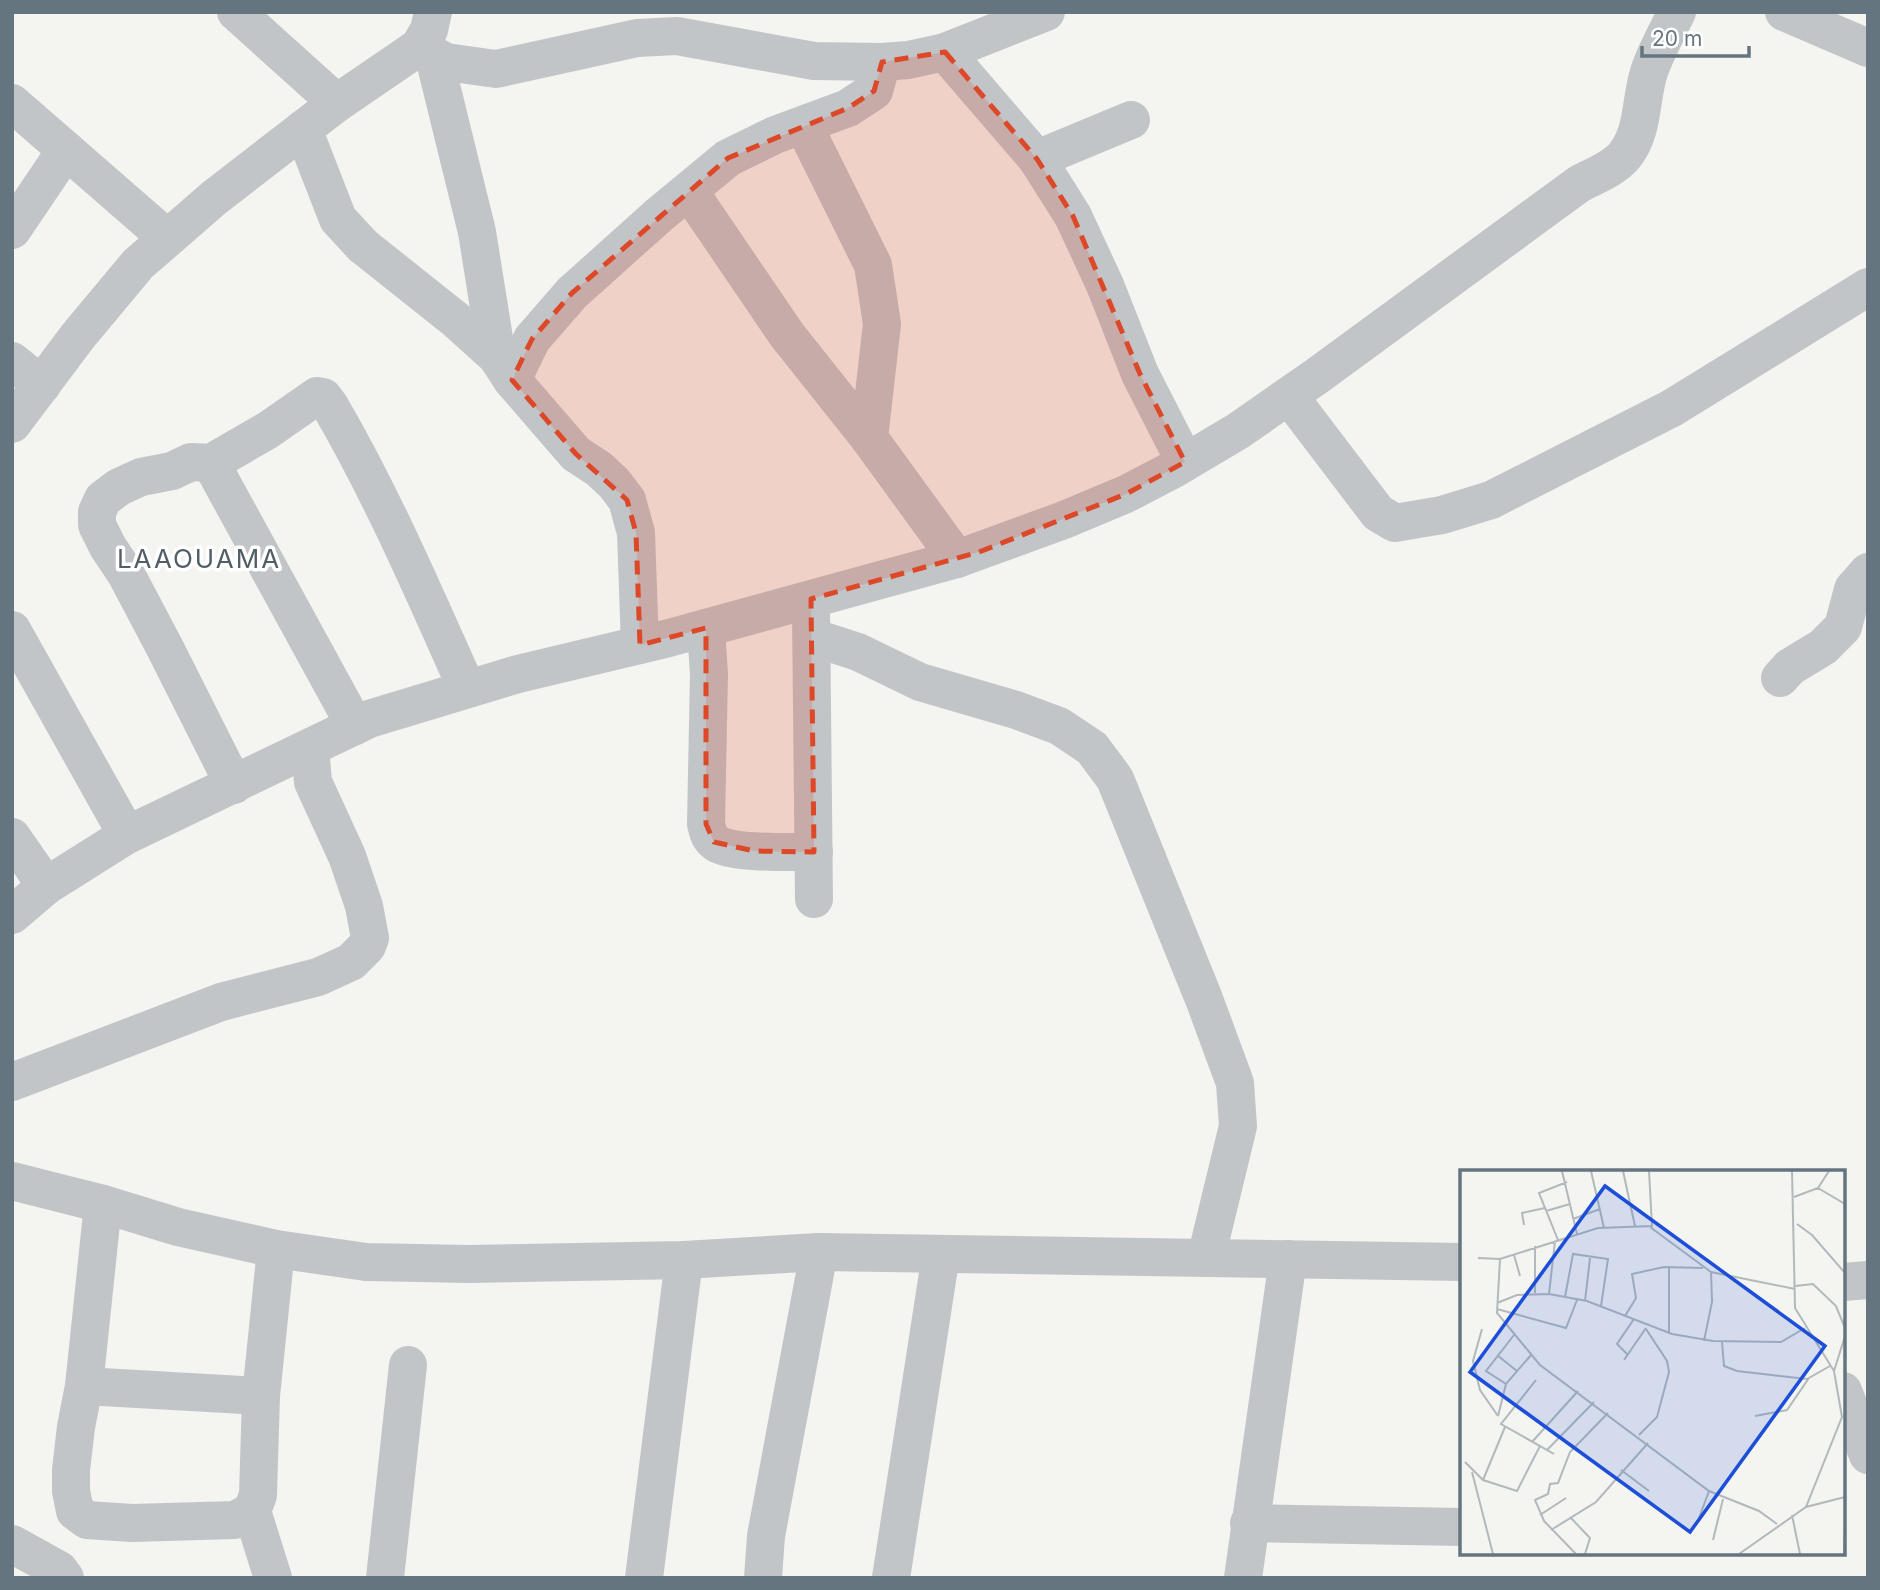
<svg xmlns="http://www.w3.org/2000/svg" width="1880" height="1590" viewBox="0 0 1880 1590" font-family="Inter,sans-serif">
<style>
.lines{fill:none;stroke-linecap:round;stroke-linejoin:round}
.minor{stroke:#c2c5c8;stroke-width:38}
.marked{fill:#dc4828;fill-opacity:0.2;stroke:#dc4828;stroke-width:5;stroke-dasharray:14 9;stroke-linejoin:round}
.labels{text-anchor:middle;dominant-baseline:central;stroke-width:7;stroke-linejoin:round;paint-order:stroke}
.quarter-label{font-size:26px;letter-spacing:2px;fill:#525e66;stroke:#fff}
.inset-road{fill:none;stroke:#b1b9bc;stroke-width:2}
.view{fill:#1d4ed8;fill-opacity:0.15;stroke:#1d4ed8;stroke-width:3.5}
.inset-edge{fill:none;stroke:#647580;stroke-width:3.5}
</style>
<rect width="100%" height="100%" fill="#f4f4f0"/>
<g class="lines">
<g class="minor">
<polyline points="236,12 337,103"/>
<polyline points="1784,12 1868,48"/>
<polyline points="419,47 446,62 496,69 637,38 677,36 814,61 882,62 908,60 945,52 1046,12"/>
<polyline points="945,52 1037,159 1073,216 1105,285 1140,374 1185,462"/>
<polyline points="434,57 477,232 497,357"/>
<polyline points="12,103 167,238"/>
<polyline points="804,126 873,265 882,324 869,438"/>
<polyline points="303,129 338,219 363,246 456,320 497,357 512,380 576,454 599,469 614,483 627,500 636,533 640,645"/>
<polyline points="1037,159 1131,120"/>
<polyline points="689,191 787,335 869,438 957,559"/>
<polyline points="12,230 66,150"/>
<polyline points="12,361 42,385"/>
<polyline points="512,380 532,339 572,293 659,215 728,158 775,135 848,108 874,91 882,62"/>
<polyline points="1289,396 1378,513 1395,523 1442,515 1491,500 1672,408 1868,287"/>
<polyline points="12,424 78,336 138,264 214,198 337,103 419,47 429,30 433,12"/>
<polyline points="211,463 355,726"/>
<polyline points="811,612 814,899"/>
<path d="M706,628L709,674L706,824C708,832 709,838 716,843C731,854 793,852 814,852"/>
<polyline points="12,630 127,835"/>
<polyline points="812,637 858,652 920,682 1016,710 1059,726 1092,748 1115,779 1204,999 1235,1083 1238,1126 1206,1258"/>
<polyline points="1780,678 1790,667 1823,647 1843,627 1853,589 1868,572"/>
<path d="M234,785L165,648L126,574L108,547L97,525V512L103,499L119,487L141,477L172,471L191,462L211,463L268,430L317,396L323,397L330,406C383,497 424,593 467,689"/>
<polyline points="12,837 46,886"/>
<path d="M12,915L46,886L127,835L369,719L518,674L669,638L957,559L1064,520L1126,494L1174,469L1238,431L1317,376L1579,184C1594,176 1615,168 1625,155C1644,131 1640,100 1649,72C1656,51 1667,32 1677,12"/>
<polyline points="12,1082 221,1002 318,977 351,962 367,946 370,938 364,906 347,856 313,782 310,748"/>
<polyline points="12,1181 103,1204 178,1227 276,1249 366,1262 469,1264 684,1260 819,1252 1462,1262"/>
<polyline points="103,1204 84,1386 76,1427 71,1470 71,1491 75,1511 87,1520 132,1523 235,1520 252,1511 258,1495 261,1396 276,1249"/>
<polyline points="1843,1282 1868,1280"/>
<polyline points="84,1386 261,1396"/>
<polyline points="1843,1391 1868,1455"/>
<polyline points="252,1511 273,1578"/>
<polyline points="1249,1523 1462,1527"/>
<polyline points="12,1544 59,1570 65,1578"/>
<polyline points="385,1578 408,1365"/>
<polyline points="644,1578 684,1260"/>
<polyline points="763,1578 766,1536 819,1252"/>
<polyline points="891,1578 941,1254"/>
<polyline points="1243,1578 1288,1259"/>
</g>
</g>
<path class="marked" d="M945,52L1037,159L1073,216L1140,374L1185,462L1126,494L979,552L811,599L814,852L754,851L714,842L706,824V628L640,645L636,533L627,500L576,454L512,380L532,339L572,293L728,158L848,108L874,91L882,62Z"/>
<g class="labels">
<g class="quarter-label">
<text x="199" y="558">LAAOUAMA</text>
</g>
</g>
<g transform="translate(1460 1170)">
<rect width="385" height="385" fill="#f4f4f0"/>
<path class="inset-road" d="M102,1L117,64M131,1L144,58M163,1L175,56M332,1L335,138L374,201L382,247L346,337M358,18L385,34M334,27L358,18L369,1M86,41L110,34M113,49L140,39M337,54L352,65L385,103M64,55L62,43L85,38M190,57L251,102L335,119M98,70L79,23L107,12M54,85L60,106M18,88L40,89L138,58L192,56L189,1M40,89L37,143L80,195L249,321L299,341L317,354M209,97V162M335,116L353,114L376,136L385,158M75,123V76M89,124L95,71M105,127L113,84L148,89L141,136M125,131L130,88M37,133L57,125L89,124L127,131L212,164L253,171L321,172L345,158M37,139L106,158L117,130M165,146L176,128L172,104L204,97L243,98M22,159L13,191L20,220L38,246M54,165L26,201L46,214L71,185M244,171L252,132L251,102M262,172L264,196L277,201L347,209L370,196M37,185L57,201M168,185L157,174L174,149M164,190L186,158M374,201L385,166M76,210L41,254L94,284M38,246L46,214M295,246L327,240L349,208M179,265L197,247L209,202L207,191L186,159M72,272L118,221M87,280L134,232M5,292L23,310L57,321L80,276M161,300L189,321M12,302L33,384M23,310L45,257M80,345L106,328M332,345L340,384M110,347L130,368L125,384M239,348L249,321M91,360L136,332L188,273M253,370L263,329M116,384L84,351L75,330L88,324L90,314L98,313L110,282L148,243M279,384L346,337L385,327M384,384L385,353"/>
<path class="view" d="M145,16L365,176L230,362L10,202Z"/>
<rect width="385" height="385" class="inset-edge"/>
</g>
<rect width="1880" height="1590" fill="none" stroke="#647580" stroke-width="28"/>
<path d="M1642 46v10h107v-10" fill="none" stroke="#647580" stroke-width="3.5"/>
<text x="1652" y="46" font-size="21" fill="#647580" stroke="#ffffff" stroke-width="5" paint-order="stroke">20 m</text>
</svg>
